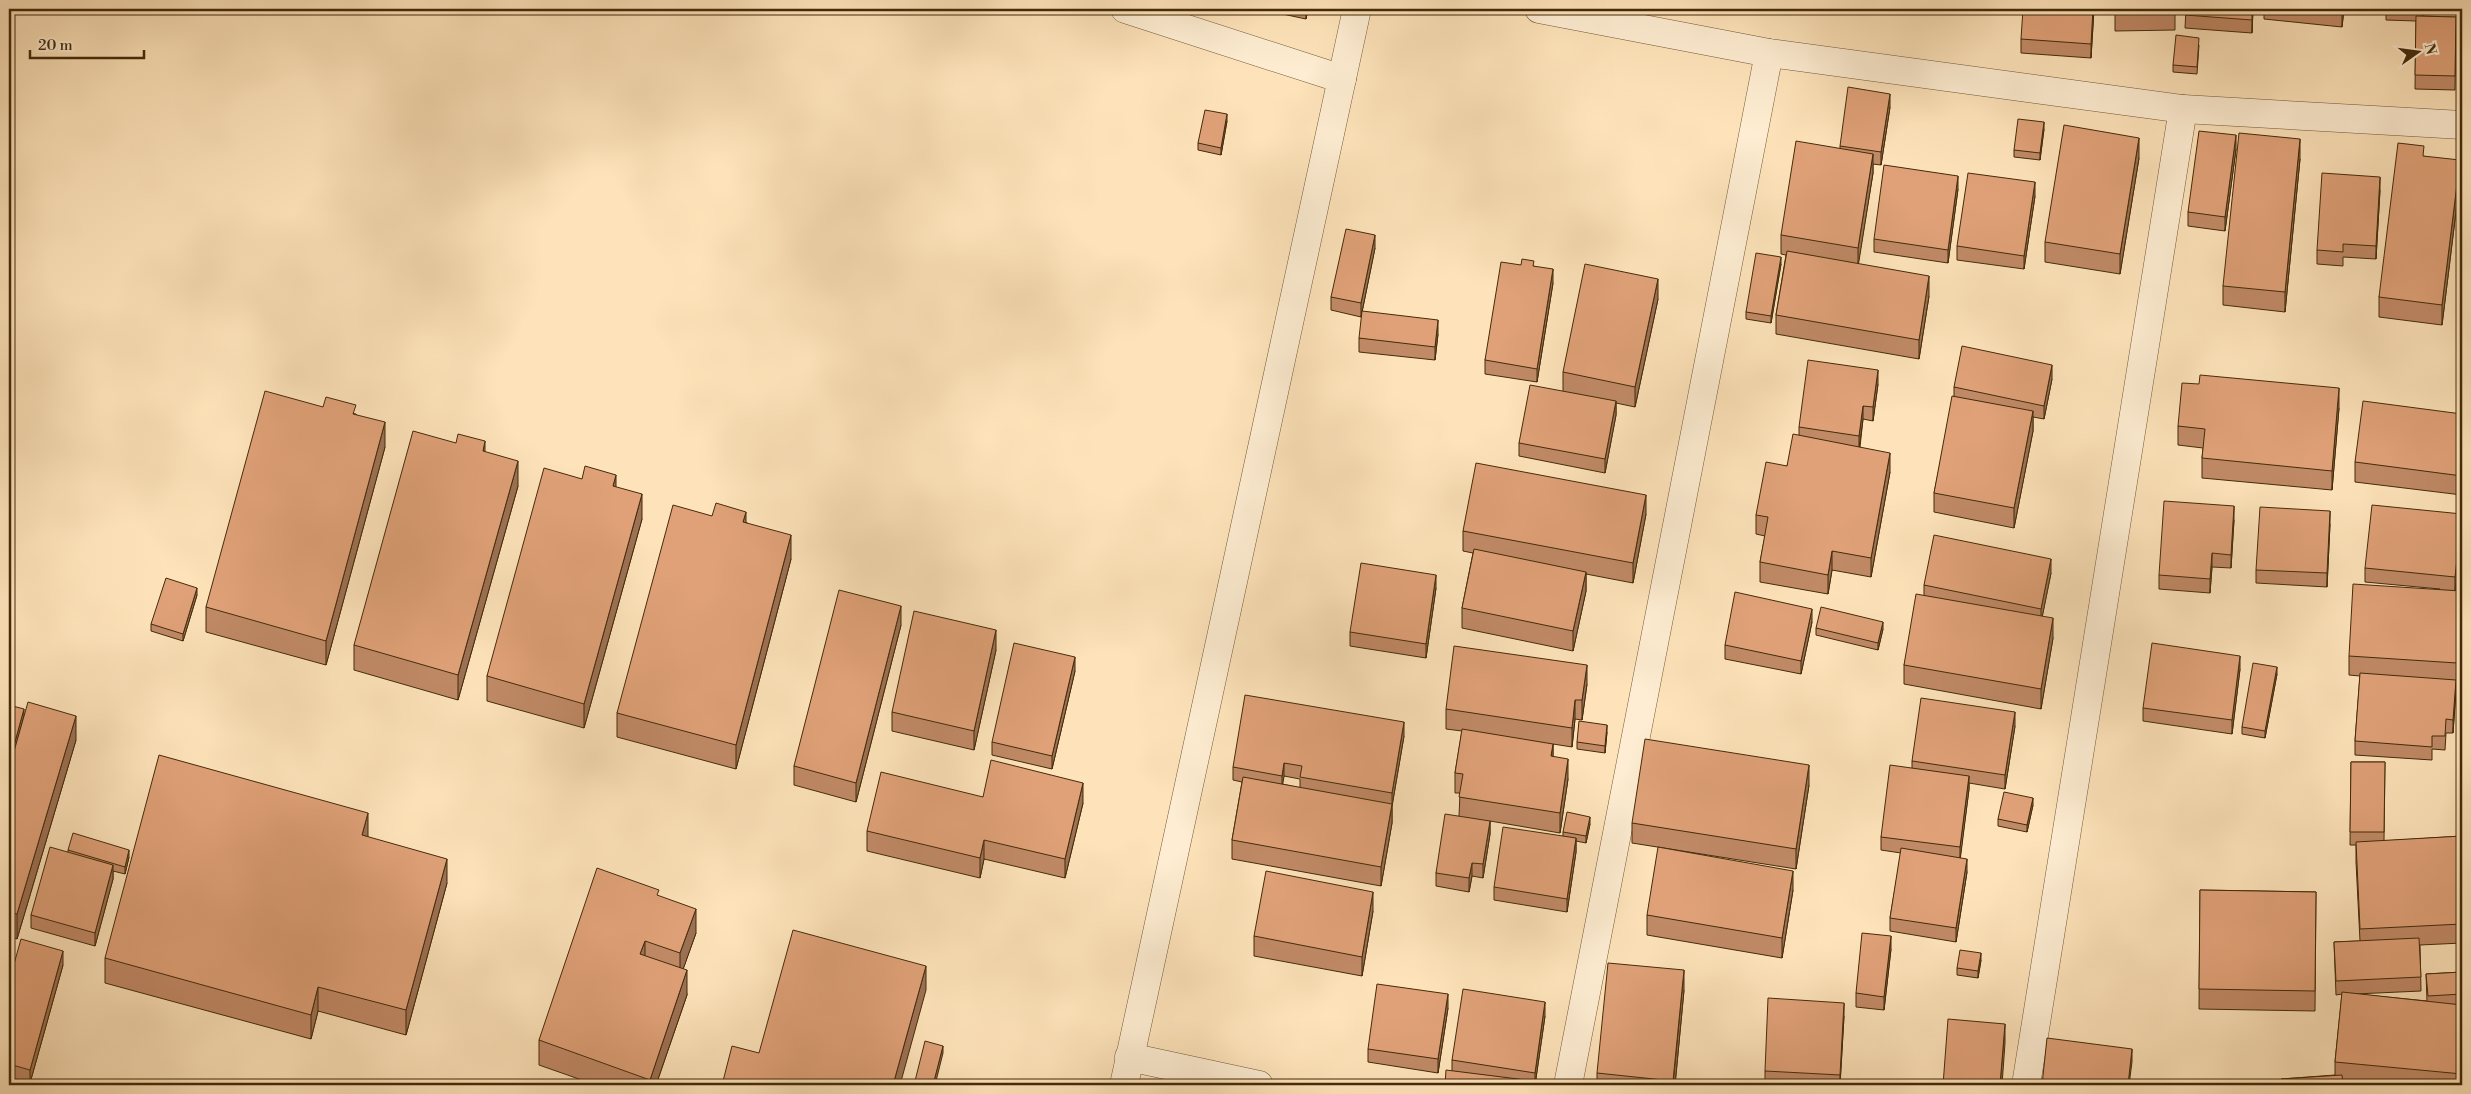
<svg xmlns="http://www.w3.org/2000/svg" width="2471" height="1094" viewBox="0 0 2471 1094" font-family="'Libre Bodoni',serif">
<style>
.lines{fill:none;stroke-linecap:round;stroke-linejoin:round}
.minor-casing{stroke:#725937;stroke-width:29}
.minor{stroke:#feedd2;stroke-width:28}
.wall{fill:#c18a67;stroke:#432b0b;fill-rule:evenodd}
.shaded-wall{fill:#9d7154;stroke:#432b0b}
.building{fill:#e0a178;stroke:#432b0b}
</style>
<rect width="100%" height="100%" fill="#fee3ba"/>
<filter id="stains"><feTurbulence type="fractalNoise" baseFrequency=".004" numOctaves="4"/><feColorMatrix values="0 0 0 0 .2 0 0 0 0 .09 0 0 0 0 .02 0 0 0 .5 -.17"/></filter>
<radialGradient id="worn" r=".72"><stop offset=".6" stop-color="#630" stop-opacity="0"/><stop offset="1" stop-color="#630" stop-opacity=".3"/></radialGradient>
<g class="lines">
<g class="minor-casing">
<g id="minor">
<polyline points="1125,9 1342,79"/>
<polyline points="1539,9 1769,53 2183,109 2462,125"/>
<polyline points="1129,1057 1259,1085"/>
<polyline points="1124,1085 1357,9"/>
<polyline points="1568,1085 1769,53"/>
<polyline points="2026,1085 2183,109"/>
</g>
</g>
<use href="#minor" class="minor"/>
</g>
<g class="wall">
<polygon points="1259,9 1308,9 1306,19"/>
<polygon points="2094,9 2091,58 2021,53 2021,39"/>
<polygon points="2115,9 2175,9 2175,30 2115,31"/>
<polygon points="2186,9 2253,9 2252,33 2185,28"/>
<polygon points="2264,9 2344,9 2342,27 2264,19"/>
<polygon points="2386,9 2424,9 2423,16 2456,17 2455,90 2415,89 2416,21 2386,20"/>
<polygon points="2199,45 2197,74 2173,72 2173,65"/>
<polygon points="1890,107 1881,165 1873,164 1873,173 1858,264 1929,296 1919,359 1776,334 1776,315 1786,255 1781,254 1781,235 1840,148 1840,146"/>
<polygon points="1227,121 1221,155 1198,150 1198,143"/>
<polygon points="2044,129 2040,160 2014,157 2014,150"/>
<polygon points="2236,149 2225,231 2188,226 2188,212"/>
<polygon points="2424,156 2460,179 2442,325 2379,317 2379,297"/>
<polygon points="2139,158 2120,274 2045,262 2045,242"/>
<polygon points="2300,159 2285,312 2223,305 2223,286"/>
<polygon points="1958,189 1948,263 1874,252 1874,239"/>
<polygon points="2380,190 2376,259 2343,257 2343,266 2317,264 2317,250"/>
<polygon points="2035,196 2024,269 1957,260 1957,246"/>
<polygon points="1375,248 1361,317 1331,310 1331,297"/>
<polygon points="1781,264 1771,323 1746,319 1746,312"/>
<polygon points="1521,265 1534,266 1553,283 1537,382 1485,374 1485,360"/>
<polygon points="1658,299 1635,407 1616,403 1616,415 1605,473 1519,456 1519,443 1563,391 1563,372"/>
<polygon points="1438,334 1435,360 1359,352 1359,338"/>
<polygon points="2052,379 2044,419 2033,417 2033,431 2014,528 1934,512 1934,493 1954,396 1954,387"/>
<polygon points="1878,384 1873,421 1863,419 1860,447 1890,472 1871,577 1832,570 1828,594 1760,582 1760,562 1765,536 1756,534 1756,515 1787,466 1799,435 1799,427"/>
<polygon points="323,407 356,414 385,447 326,665 206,632 206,607"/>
<polygon points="2339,408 2332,490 2202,478 2202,458 2203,448 2178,445 2178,426"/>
<polygon points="2462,414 2462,495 2355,482 2355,462"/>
<polygon points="485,452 518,486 458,700 354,670 354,645"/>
<polygon points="582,479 616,487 642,519 584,728 487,701 487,676"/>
<polygon points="1646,514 1633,583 1586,574 1586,591 1573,651 1462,628 1462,608 1473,553 1463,551 1463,531"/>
<polygon points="712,516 746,522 791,559 736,769 617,737 617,713"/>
<polygon points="2234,520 2231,568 2212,567 2210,593 2159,589 2159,575"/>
<polygon points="2330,524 2327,587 2256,583 2256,570"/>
<polygon points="2462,528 2456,590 2461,610 2453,733 2446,733 2445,750 2432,749 2432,760 2355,755 2355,741 2360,676 2349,675 2349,656 2440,589 2365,582 2365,568"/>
<polygon points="2051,573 2042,617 2053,638 2041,709 1904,684 1904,665 1924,596 1924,585"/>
<polygon points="1436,588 1426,658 1350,646 1350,632"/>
<polygon points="197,595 183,641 151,631 151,624"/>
<polygon points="1812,622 1801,674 1725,659 1725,645"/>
<polygon points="901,625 856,802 794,785 794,766"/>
<polygon points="1816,628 1883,629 1878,650 1816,635"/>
<polygon points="996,650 974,750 892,731 892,712"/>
<polygon points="2240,669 2232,734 2143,721 2143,708"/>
<polygon points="1075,671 1052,769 992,755 992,742"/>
<polygon points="2277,674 2265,738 2242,734 2242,727"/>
<polygon points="1587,684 1582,720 1575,719 1572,747 1553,744 1553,757 1568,779 1560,833 1490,821 1490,834 1483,878 1472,876 1469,892 1436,886 1436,873 1459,816 1460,793 1455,793 1455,773 1462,731 1446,729 1446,709"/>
<polygon points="9,705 24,716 19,732 76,740 17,939 9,936 9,769 12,756 9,755"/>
<polygon points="2015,726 2005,789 1969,783 1969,789 1960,858 1967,872 1956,942 1890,931 1890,918 1901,853 1881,850 1881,837 1912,768 1912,761"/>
<polygon points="1607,732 1605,753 1577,749 1577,742"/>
<path d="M1404,736L1392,806V823L1381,886L1232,859V840L1242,782L1233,780V767ZM1284,776L1300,779V788L1282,784Z"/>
<polygon points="2351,762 2385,762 2384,841 2462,836 2462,943 2420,945 2421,991 2355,994 2427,1001 2426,974 2462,972 2462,1085 2379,1085 2342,1082 2343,1085 2281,1085 2281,1079 2335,1075 2335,1062 2342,994 2336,995 2334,942 2360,941 2356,862 2356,845 2350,845"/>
<polygon points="1809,785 1796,869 1632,843 1632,823"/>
<polygon points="983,797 1083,803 1065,878 984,859 980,878 867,851 867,831"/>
<polygon points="2033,805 2027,832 1998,826 1998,819"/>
<polygon points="1590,824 1586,843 1576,841 1576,852 1567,912 1494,900 1494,887 1563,836 1563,832"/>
<polygon points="368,837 447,883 406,1035 318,1011 311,1039 105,983 105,958"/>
<polygon points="68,850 129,857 125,874 113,871 113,879 95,946 31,928 31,915 68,852"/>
<polygon points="1793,890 1782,958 1647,935 1647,915"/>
<polygon points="2200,890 2316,892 2315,1011 2199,1009"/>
<polygon points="659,896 696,933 683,969 687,995 656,1085 596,1085 539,1065 539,1040"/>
<polygon points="1373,911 1362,976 1254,956 1254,936"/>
<polygon points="1891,949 1884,1010 1856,1007 1856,993"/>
<polygon points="1981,960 1978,978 1957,975 1957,968"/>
<polygon points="63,965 30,1083 9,1077 9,982"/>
<polygon points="1684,990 1675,1085 1597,1085 1597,1073"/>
<polygon points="1448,1008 1438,1073 1368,1062 1368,1049"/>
<polygon points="1545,1016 1535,1085 1445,1085 1452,1071 1452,1060"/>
<polygon points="1844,1016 1840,1085 1765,1085 1765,1071"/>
</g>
<g class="shaded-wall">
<polygon points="1306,9 1308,9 1306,19"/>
<polygon points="2093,9 2094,9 2091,58 2091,44"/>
<polygon points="2252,9 2253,9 2252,33"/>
<polygon points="2342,9 2344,9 2342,27"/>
<polygon points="1890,94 1890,107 1881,165 1881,152"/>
<polygon points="1227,114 1227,121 1221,155 1221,148"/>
<polygon points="2044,122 2044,129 2040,160 2040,153"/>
<polygon points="2236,135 2236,149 2225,231 2225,217"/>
<polygon points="2139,138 2139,158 2120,274 2120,254"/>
<polygon points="2300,139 2300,159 2285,312 2285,292"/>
<polygon points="1873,154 1873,173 1858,267 1858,248"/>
<polygon points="2460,160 2460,179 2442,325 2442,305"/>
<polygon points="1958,176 1958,189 1948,263 1948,250"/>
<polygon points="2380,177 2380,190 2376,259 2376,246"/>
<polygon points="2035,182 2035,196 2024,269 2024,256"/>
<polygon points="1375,235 1375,248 1361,317 1361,303"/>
<polygon points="1781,257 1781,264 1771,323 1771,316"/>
<polygon points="1553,269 1553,283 1537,382 1537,369"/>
<polygon points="1929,276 1929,296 1919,359 1919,340"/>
<polygon points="1658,279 1658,299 1635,407 1635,387"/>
<polygon points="1438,320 1438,334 1435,360 1435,347"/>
<polygon points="2052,365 2052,379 2044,419 2044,406"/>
<polygon points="1878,370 1878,384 1873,421 1873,407"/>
<polygon points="2339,388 2339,408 2332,490 2332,471"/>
<polygon points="1616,401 1616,415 1605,473 1605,459"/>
<polygon points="1863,406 1863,419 1859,449 1859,436"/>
<polygon points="2033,411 2033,431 2014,528 2014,508"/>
<polygon points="385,422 385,447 326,665 326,641"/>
<polygon points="485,441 485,466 483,451"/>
<polygon points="1890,453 1890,472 1871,577 1871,558"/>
<polygon points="518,461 518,486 458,700 458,675"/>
<polygon points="616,475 616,499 613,486"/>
<polygon points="642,494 642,519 584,728 584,704"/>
<polygon points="1646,495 1646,514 1633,583 1633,563"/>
<polygon points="2234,506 2234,520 2231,568 2231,555"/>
<polygon points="2330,511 2330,524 2327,587 2327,573"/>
<polygon points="746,512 746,537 743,522"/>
<polygon points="2462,514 2462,528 2455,591 2455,577"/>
<polygon points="791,535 791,559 736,769 736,745"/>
<polygon points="1832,551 1832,570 1828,594 1828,575"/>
<polygon points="2212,553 2212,567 2210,593 2210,579"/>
<polygon points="2051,559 2051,573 2041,623 2041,609"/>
<polygon points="1586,572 1586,591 1573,651 1573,631"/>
<polygon points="1436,575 1436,588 1426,658 1426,644"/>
<polygon points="197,588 197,595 183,641 183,634"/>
<polygon points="2461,591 2461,610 2457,682 2457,663"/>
<polygon points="901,606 901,625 856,802 856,783"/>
<polygon points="1812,609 1812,622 1801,674 1801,661"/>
<polygon points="2053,618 2053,638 2041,709 2041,689"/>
<polygon points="1883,622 1883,629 1878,650 1878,643"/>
<polygon points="996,630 996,650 974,750 974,731"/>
<polygon points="2240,656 2240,669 2232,734 2232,720"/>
<polygon points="1075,657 1075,671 1052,769 1052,756"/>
<polygon points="1587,665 1587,684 1582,720 1582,700"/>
<polygon points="2277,667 2277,674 2265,738 2265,731"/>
<polygon points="2456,680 2456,693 2453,733 2453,720"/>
<polygon points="1575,700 1575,719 1572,747 1572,728"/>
<polygon points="24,709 24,716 13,756 13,749"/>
<polygon points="2015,712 2015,726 2005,789 2005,775"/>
<polygon points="76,716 76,740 17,939 17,914"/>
<polygon points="1404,722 1404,736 1392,806 1392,793"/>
<polygon points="1607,725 1607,732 1605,753 1605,746"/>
<polygon points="1553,744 1553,763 1551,756"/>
<polygon points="1568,759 1568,779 1560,833 1560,813"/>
<polygon points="1284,763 1284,776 1282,789 1282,776"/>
<polygon points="1809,765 1809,785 1796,869 1796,849"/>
<polygon points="1969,776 1969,789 1960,861 1960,847"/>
<polygon points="1083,783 1083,803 1065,878 1065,859"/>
<polygon points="2033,798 2033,805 2027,832 2027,825"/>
<polygon points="1392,804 1392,823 1381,886 1381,867"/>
<polygon points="368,813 368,837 362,835"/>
<polygon points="1590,817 1590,824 1586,843 1586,836"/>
<polygon points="1490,821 1490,834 1483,878 1483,864"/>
<polygon points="1576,838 1576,852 1567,912 1567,899"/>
<polygon points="984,840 984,859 980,878 980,858"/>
<polygon points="129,850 129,857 125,874 125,867"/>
<polygon points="447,859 447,883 406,1035 406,1010"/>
<polygon points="1967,859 1967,872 1956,942 1956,928"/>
<polygon points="1472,863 1472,876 1469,892 1469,878"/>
<polygon points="113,865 113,879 95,946 95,933"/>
<polygon points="1793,871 1793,890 1782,958 1782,938"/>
<polygon points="1373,892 1373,911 1362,976 1362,957"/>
<polygon points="696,909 696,933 680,978 680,953"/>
<polygon points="1891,936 1891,949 1884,1010 1884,997"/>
<polygon points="645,941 645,965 640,954"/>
<polygon points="63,951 63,965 30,1083 30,1070"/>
<polygon points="1981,953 1981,960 1978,978 1978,971"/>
<polygon points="926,966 926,990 900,1085 893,1085"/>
<polygon points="687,970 687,995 656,1085 650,1085 650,1080"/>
<polygon points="1684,970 1684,990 1675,1085 1673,1085"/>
<polygon points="318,987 318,1011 311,1039 311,1015"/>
<polygon points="1448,994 1448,1008 1438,1073 1438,1059"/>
<polygon points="1545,1002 1545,1016 1535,1085 1535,1073"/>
<polygon points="1844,1003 1844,1016 1840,1085 1840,1075"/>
<polygon points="2005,1024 2005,1043 2002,1085 2000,1085"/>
<polygon points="943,1046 943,1053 935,1085 933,1085"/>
<polygon points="2132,1049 2132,1062 2129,1085 2128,1085"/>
</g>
<g class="building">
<polygon points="2023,9 2093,9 2091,44 2021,39"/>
<rect x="2115" y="9" width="60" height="2"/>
<polygon points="2186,9 2252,9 2252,20 2185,15"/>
<polygon points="2386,9 2423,9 2423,14 2386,13"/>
<polygon points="2416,16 2456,17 2455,76 2415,75"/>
<polygon points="2176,35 2199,38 2197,67 2173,65"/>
<polygon points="1848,87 1890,94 1881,152 1840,146"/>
<polygon points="1205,110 1227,114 1221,148 1198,143"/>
<polygon points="2018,119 2044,122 2040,153 2014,150"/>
<polygon points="2064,125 2139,138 2120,254 2045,242"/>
<polygon points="2199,131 2236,135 2225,217 2188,212"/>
<polygon points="2239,133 2300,139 2285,292 2223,286"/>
<polygon points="1796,141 1873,154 1858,248 1781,235"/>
<polygon points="2398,143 2424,146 2423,156 2460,160 2442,305 2379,297"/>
<polygon points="1884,165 1958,176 1948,250 1874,239"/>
<polygon points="1968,173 2035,182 2024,256 1957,246"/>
<polygon points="2322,173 2380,177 2376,246 2343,244 2343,252 2317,250"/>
<polygon points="1346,229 1375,235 1361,303 1331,297"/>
<polygon points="1787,251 1929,276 1919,340 1776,315"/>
<polygon points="1756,253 1781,257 1771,316 1746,312"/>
<polygon points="1522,259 1534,261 1533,266 1553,269 1537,369 1485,360 1501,262 1521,265"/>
<polygon points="1585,264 1658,279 1635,387 1563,372"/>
<polygon points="1362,311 1438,320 1435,347 1359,338"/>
<polygon points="1962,346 2052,365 2044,406 1954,387"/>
<polygon points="1808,360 1878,370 1873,407 1863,406 1859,436 1799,427"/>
<polygon points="2200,375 2339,388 2332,471 2202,458 2205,429 2178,426 2182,383 2199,384"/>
<polygon points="1530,385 1616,401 1605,459 1519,443"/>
<polygon points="265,391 323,407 326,397 356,405 353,414 385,422 326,641 206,607"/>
<polygon points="1952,396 2033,411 2014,508 1934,493"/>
<polygon points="2363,401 2462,414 2462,476 2355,462"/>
<polygon points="413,431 456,443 458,434 485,441 483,451 518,461 458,675 354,645"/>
<polygon points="1793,434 1890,453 1871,558 1832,551 1828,575 1760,562 1768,517 1756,515 1766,462 1787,466"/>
<polygon points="1476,463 1646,495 1633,563 1463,531"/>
<polygon points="585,466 616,475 613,486 642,494 584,704 487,676 544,468 582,479"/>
<polygon points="2164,501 2234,506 2231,555 2212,553 2210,579 2159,575"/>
<polygon points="716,503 746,512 743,522 791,535 736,745 617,713 673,505 712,516"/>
<polygon points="2372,505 2462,514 2455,577 2365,568"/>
<polygon points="2260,507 2330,511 2327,573 2256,570"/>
<polygon points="1934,535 2051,559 2041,609 1924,585"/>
<polygon points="1474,549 1586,572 1573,631 1462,608"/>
<polygon points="1361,563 1436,575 1426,644 1350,632"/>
<polygon points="166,578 197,588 183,634 151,624"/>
<polygon points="2353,584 2461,591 2457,663 2349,656"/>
<polygon points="839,590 901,606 856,783 794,766"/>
<polygon points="1735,592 1812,609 1801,661 1725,645"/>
<polygon points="1916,594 2053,618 2041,689 1904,665"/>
<polygon points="1821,607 1883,622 1878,643 1816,628"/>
<polygon points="914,611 996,630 974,731 892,712"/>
<polygon points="1014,643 1075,657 1052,756 992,742"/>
<polygon points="2152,643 2240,656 2232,720 2143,708"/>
<polygon points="1454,646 1587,665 1582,700 1575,700 1572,728 1446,709"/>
<polygon points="2253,663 2277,667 2265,731 2242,727"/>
<polygon points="2360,673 2456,680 2453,720 2446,719 2445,736 2432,736 2432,747 2355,741"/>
<polygon points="1245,695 1404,722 1392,793 1300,777 1302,766 1284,763 1282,776 1233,767"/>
<polygon points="1921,698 2015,712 2005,775 1912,761"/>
<polygon points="28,702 76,716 17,914 9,912 9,769"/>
<polygon points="9,705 24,709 13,749 9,748"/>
<polygon points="1579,721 1607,725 1605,746 1577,742"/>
<polygon points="1462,729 1553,744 1551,756 1568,759 1560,813 1459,797 1463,774 1455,773"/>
<polygon points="1645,739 1809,765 1796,849 1632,823"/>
<polygon points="159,755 368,813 362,835 447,859 406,1010 318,987 311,1015 105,958"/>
<polygon points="991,760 1083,783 1065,859 984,840 980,858 867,831 881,772 983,797"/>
<polygon points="2351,762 2385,762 2384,832 2350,832"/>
<polygon points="1890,765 1969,776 1960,847 1881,837"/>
<polygon points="1243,777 1392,804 1381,867 1232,840"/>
<polygon points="2004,792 2033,798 2027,825 1998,819"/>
<polygon points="1567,812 1590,817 1586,836 1563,832"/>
<polygon points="1445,814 1490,821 1483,864 1472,863 1469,878 1436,873"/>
<polygon points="1503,827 1576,838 1567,899 1494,887"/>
<polygon points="73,833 129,850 125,867 68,850"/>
<polygon points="2462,836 2462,924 2360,929 2356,842"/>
<polygon points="50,847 113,865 95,933 31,915"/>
<polygon points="1658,847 1793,871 1782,938 1647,915"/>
<polygon points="1901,848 1967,859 1956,928 1890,918"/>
<polygon points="597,868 659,890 657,895 696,909 680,953 645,941 640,954 687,970 650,1080 539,1040"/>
<polygon points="1266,871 1373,892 1362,957 1254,936"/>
<polygon points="2200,890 2316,892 2315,991 2199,989"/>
<polygon points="793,930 926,966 893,1085 722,1085 732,1046 759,1053"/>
<polygon points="1862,933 1891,936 1884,997 1856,993"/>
<polygon points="2419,938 2421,977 2336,981 2334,942"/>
<polygon points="21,939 63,951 30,1070 9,1064 9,982"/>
<polygon points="1960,950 1981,953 1978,971 1957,968"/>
<polygon points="1608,963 1684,970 1673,1081 1597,1073"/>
<polygon points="2462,972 2462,994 2428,996 2426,974"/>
<polygon points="1377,984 1448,994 1438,1059 1368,1049"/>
<polygon points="1463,989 1545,1002 1535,1073 1452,1060"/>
<polygon points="2342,992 2462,1005 2462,1074 2335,1062"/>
<polygon points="1768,998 1844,1003 1840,1075 1765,1071"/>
<polygon points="1948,1019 2005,1024 2000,1085 1943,1085"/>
<polygon points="2047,1038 2132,1049 2128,1085 2042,1085"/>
<polygon points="925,1041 943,1046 933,1085 914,1085"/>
<polygon points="1446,1070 1534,1081 1534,1085 1445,1085"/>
<polygon points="2342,1075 2343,1085 2281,1085 2281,1079"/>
<polygon points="9,1079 38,1085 9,1085"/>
<polygon points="1855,1080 1915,1082 1915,1085 1855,1085"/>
</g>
<rect width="2471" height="1094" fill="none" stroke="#fee3ba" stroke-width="30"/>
<rect x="10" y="10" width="2451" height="1074" fill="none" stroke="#432b0b" stroke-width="2.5"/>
<rect x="15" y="15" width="2441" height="1064" fill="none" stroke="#432b0b"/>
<g transform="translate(2418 52) rotate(76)" stroke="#feedd2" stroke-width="4" paint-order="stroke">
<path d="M0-4L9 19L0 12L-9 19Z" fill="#432b0b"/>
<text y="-8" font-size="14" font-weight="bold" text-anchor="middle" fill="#432b0b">N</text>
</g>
<path d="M30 50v8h114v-8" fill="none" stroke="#432b0b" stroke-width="2.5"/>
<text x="38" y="50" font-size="15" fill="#432b0b" stroke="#feedd2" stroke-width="4" paint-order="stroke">20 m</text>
<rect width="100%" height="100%" filter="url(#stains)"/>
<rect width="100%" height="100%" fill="url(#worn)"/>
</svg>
